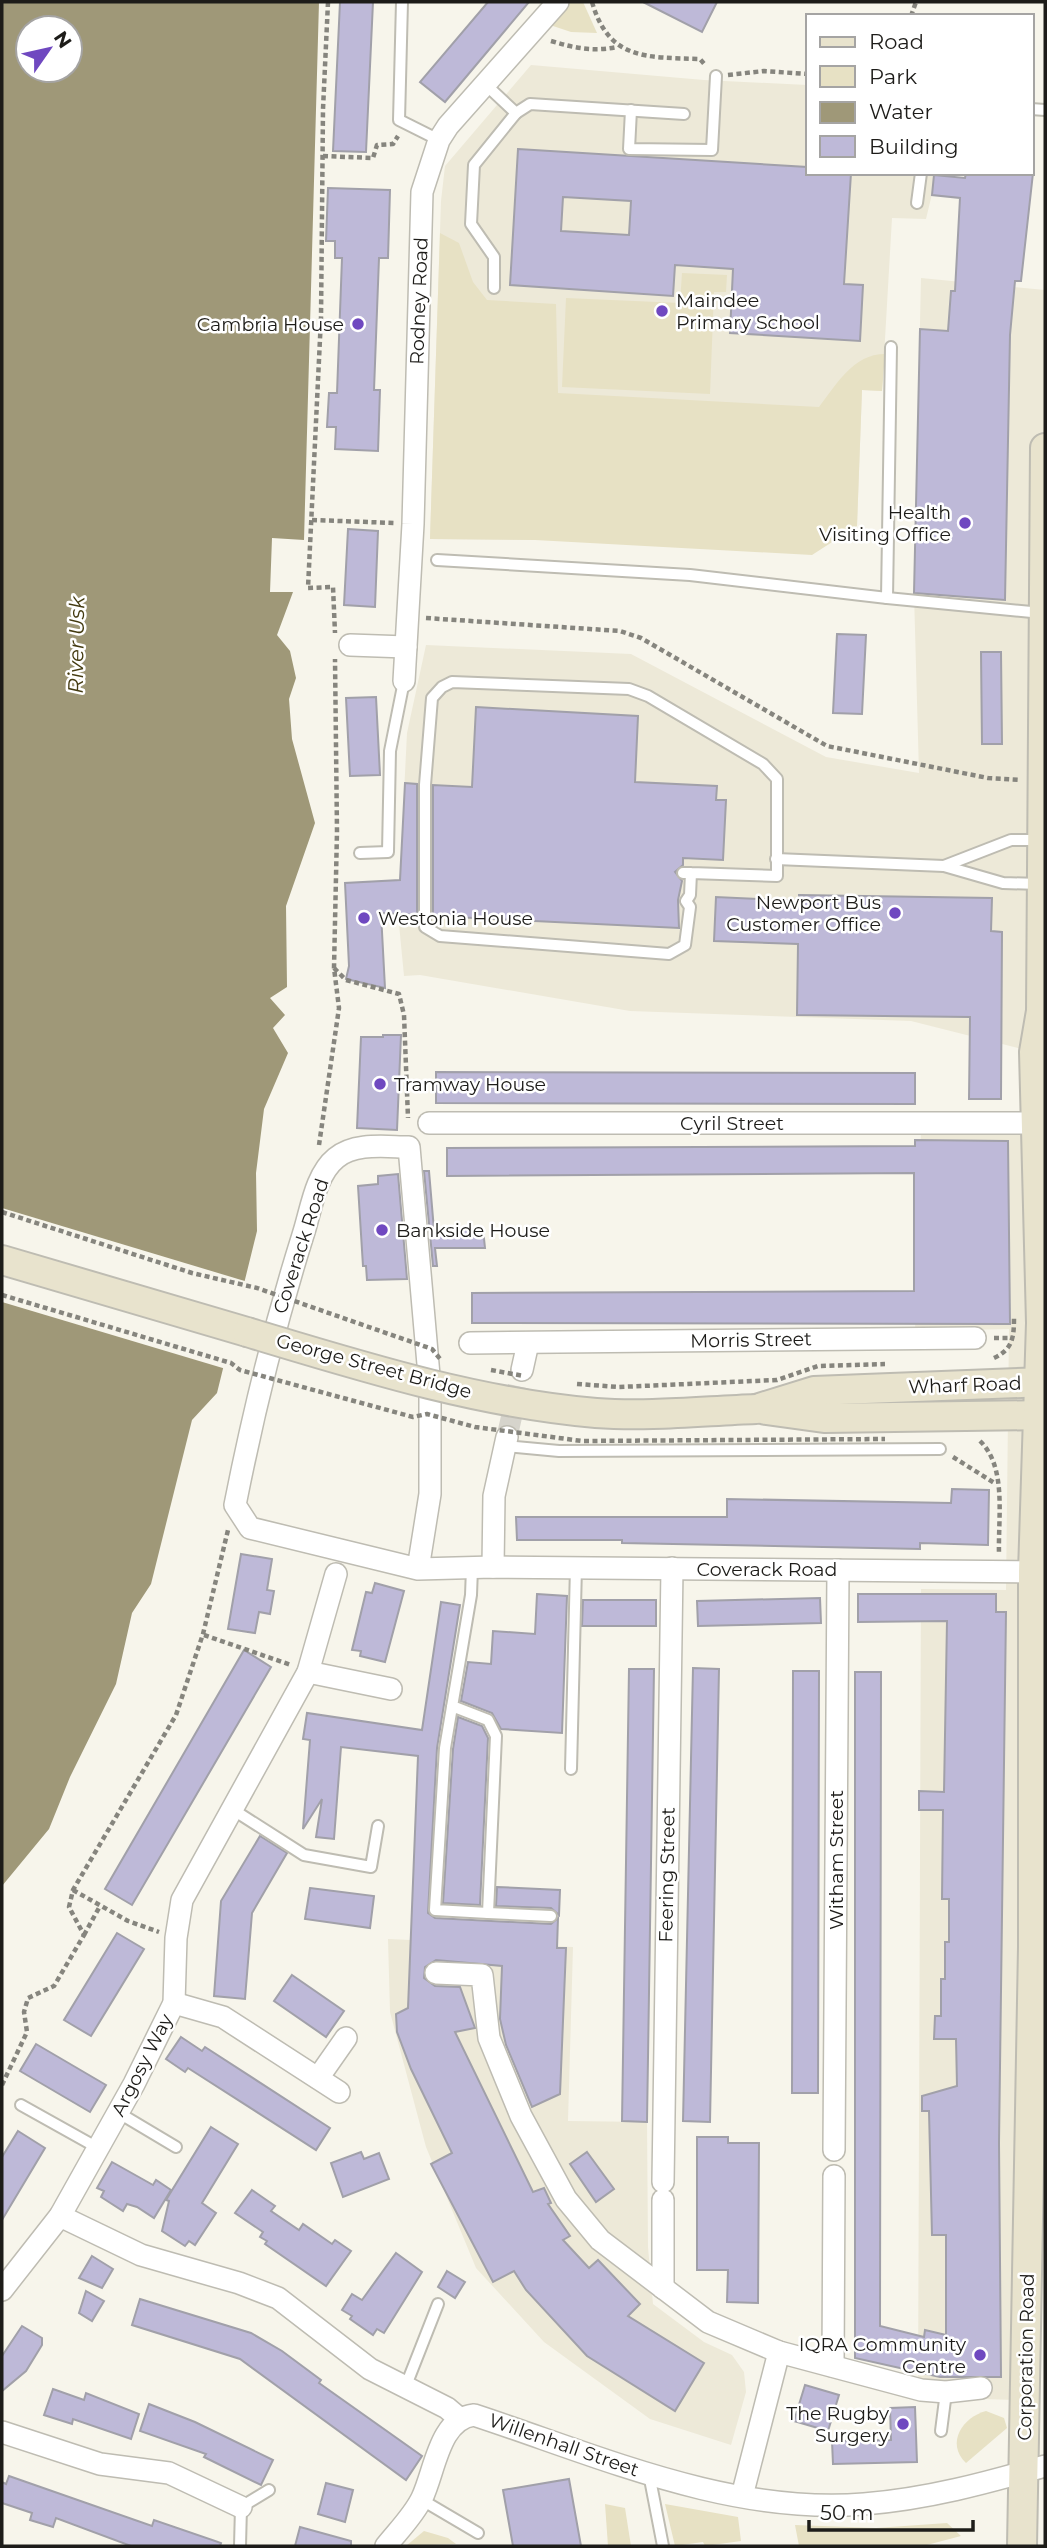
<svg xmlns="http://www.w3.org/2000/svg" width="1047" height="2548" viewBox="0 0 1047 2548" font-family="Montserrat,sans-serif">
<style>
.built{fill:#ede9d8}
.green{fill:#e7e1c4}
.water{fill:#9f9878;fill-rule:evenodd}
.pier{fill:#f7f5eb}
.building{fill:#beb9d8;stroke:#a1a0a9;stroke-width:2;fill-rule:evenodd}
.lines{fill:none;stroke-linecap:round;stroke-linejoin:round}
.street-tunnel{stroke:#d6d4cc;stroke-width:21;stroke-dasharray:21 10;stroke-linecap:butt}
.lane-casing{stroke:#bebcb2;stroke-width:14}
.street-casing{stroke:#bebcb2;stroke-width:24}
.secondary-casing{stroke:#bebcb2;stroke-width:32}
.path{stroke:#86857e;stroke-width:4.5;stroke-dasharray:5 3.5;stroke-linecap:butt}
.lane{stroke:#fff;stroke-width:10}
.street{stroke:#fff;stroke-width:21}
.secondary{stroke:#e8e3cd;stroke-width:28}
.secondary-bridge-casing{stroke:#bebcb2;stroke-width:32;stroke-linecap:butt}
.path-bridge{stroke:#86857e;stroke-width:4.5;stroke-dasharray:5 3.5;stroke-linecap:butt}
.secondary-bridge{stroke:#e8e3cd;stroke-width:28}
.poi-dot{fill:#6f48c0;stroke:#fff;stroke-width:2.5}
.labels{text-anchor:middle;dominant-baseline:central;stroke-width:5;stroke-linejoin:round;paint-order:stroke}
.poi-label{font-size:19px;fill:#1d1c19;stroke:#fff;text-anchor:end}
.street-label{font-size:19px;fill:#1d1c19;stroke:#fff}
.water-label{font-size:21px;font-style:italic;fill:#433a10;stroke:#fff}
</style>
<rect width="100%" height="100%" fill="#f7f5eb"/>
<g class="built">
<polygon points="531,65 704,80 807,85 807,173 937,173 926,219 892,218 882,391 862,390 857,526 535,540 430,539 441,201 445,166"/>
<polygon points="921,278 1045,290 1045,1809 1016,2400 918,2397 921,1589 1006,1590 1009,1329 915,1331 921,1130 1026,1133 1026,1050 911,1021 630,1011 420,975 404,976 398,914 407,733 426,645 631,654 826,757 919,773 914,594"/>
<polygon points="388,1939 573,1947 568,2121 647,2122 648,2247 653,2304 704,2342 732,2355 744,2372 746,2392 731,2445 650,2419 544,2342 476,2268 426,2147 390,2012"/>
</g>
<g class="green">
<polygon points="571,2 583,2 597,33 571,32 550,25"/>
<path d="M440,233L459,243L473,282L487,300L556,304L558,393L819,407C837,384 853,354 885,354L882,391L862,390L857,526L812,555L535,540L430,539Z"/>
<polygon points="682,273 727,275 726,292 714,292 710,394 562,387 566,298 680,303"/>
<path d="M986,2411L1004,2418L1007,2428L966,2463C945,2443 963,2417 986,2411Z"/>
<polygon points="605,2504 625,2508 631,2546 608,2546"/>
<polygon points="665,2504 738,2517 741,2541 705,2546 703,2542 675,2546"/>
<polygon points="947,2523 961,2536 923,2546 799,2546 795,2525 876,2528"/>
<polygon points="424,2531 448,2538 456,2544 406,2546"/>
</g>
<path class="water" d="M2,2H319L304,540L272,538L270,592H293L277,635L290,651L296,678L289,699L292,739L315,823L286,906L287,987L270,998L285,1015L273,1028L288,1053L264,1109L256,1173L257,1231L217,1393L192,1420L151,1584L132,1613L116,1684L70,1777L49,1829L2,1886ZM28,28H70V70H28Z"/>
<polygon class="pier" points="2,1208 248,1282 226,1369 2,1302"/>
<g class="building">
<polygon points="340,2 373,2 366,152 333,151"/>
<polygon points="488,2 529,2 445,102 420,82"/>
<polygon points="643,2 717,2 702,32"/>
<path d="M518,149L807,167V173H851L844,284L863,285L860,341L730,333L733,269L675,265L673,296L510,285ZM563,197L631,201L629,235L561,231Z"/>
<polygon points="966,173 1033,173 1021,281 1015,281 1010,335 1005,600 914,593 920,329 948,331 951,291 955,291 960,198 932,195 934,175 965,178"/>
<polygon points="328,188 390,190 388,258 379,258 374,390 380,390 378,451 335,449 336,427 327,427 329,393 337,393 342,258 335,258 335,241 326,241"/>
<polygon points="348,529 378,531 375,607 344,605"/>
<polygon points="837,634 866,635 862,714 833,713"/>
<polygon points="981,652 1001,652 1002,744 982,744"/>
<polygon points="376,697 380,775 350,776 346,698"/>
<polygon points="476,707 638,716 635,782 717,786 716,800 726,800 723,860 683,858 683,865 675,872 682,881 678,900 679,928 433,916 433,785 472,787"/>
<polygon points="405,783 417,784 417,915 381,913 385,988 346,979 349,966 345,883 400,880"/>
<polygon points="799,895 992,898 991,931 1002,932 1001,1099 969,1099 970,1017 797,1015 798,944 714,941 716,897 799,901"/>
<polygon points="383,1035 401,1035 397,1130 357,1128 361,1037 383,1037"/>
<polygon points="436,1072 915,1073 915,1104 436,1103"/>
<polygon points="915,1140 1008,1141 1010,1324 472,1323 472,1293 914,1291 914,1173 447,1176 447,1148 915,1146"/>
<polygon points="424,1171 429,1171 434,1230 483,1229 485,1248 435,1248 437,1266 433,1266"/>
<polygon points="398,1174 407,1279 367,1280 366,1266 363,1266 358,1186 378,1184 378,1176"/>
<polygon points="952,1489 989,1490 988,1545 920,1543 920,1549 622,1543 622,1540 517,1540 516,1517 727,1517 727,1499 951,1503"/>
<polygon points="241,1554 272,1559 267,1590 274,1591 270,1614 259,1612 255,1633 228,1629"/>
<polygon points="375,1583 404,1591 385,1662 360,1656 361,1651 352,1650 366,1592 372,1593"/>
<polygon points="537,1594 567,1596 562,1733 501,1729 492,1713 461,1701 468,1662 491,1664 493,1631 535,1634"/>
<polygon points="858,1594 996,1594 996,1612 1006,1612 999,2143 1001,2377 940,2377 855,2358 855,1672 881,1672 880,2326 924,2337 925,2330 946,2335 946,2235 932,2235 929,2111 922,2111 922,2096 957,2086 956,2039 934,2039 935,2016 941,2016 941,1979 945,1979 945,1942 949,1942 949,1899 942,1899 943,1810 919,1810 919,1791 944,1792 947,1621 858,1622"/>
<polygon points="820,1598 821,1623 698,1626 697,1601"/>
<polygon points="583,1600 656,1600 656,1626 582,1626"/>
<polygon points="441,1602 460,1605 437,1748 428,1913 435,1918 551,1924 558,1918 557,1948 566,1948 560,2094 532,2107 506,2045 500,2019 502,1966 436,1960 425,1967 424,1978 435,1986 460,1987 475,2028 455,2032 533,2192 544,2188 551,2203 548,2204 570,2236 563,2240 589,2268 598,2260 640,2304 628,2316 704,2363 675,2411 587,2356 526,2290 514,2271 493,2282 431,2164 452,2153 411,2069 397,2032 396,2014 408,2008 418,1756 341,1747 334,1839 316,1837 322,1799 303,1829 310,1740 303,1739 307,1713 422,1730"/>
<polygon points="244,1650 271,1667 132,1905 105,1889"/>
<polygon points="693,1668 719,1669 710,2122 683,2121"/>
<polygon points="629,1669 654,1669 647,2122 622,2121"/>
<polygon points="793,1671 819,1671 818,2093 792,2093"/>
<polygon points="458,1717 482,1726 488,1738 480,1905 443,1903 453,1749"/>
<polygon points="260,1836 287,1853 252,1913 245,1999 214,1996 221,1901"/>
<polygon points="497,1887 560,1890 559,1915 551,1908 496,1906"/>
<polygon points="310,1888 374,1896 370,1928 305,1919"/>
<polygon points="117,1933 144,1949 91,2036 64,2020"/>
<polygon points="292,1975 344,2011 326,2037 274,2001"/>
<polygon points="181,2037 202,2051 205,2047 330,2128 316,2150 188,2068 185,2072 166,2059"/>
<polygon points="36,2044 106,2085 90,2112 20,2071"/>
<polygon points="211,2127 238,2144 202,2203 216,2213 195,2245 189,2241 185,2246 162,2231 169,2201 166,2200"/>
<polygon points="18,2131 45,2148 2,2220 2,2157"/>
<polygon points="697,2137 728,2137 728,2143 759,2143 758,2303 727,2302 728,2270 697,2270"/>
<polygon points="361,2152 364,2159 379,2153 389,2179 343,2197 331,2163"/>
<polygon points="587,2152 614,2189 596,2202 570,2164"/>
<polygon points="112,2162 153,2185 156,2180 171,2190 154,2218 137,2207 127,2204 123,2211 101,2197 104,2191 97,2188"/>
<polygon points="252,2190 275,2206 271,2211 299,2230 303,2224 332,2244 335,2240 351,2251 326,2286 265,2244 267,2241 260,2237 263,2232 235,2213"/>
<polygon points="396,2253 422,2272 384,2333 377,2329 373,2335 350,2319 352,2316 342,2310 352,2294 362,2300"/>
<polygon points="92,2256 113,2269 102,2288 79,2278"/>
<polygon points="447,2271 465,2282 455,2298 438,2287"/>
<polygon points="86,2291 104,2301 92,2321 79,2313"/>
<polygon points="140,2299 251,2333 282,2351 321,2380 319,2383 422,2456 406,2480 240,2359 132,2325"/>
<polygon points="22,2326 42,2338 42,2345 26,2371 2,2391 2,2356"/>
<polygon points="805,2385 839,2395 828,2431 794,2421"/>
<polygon points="53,2389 84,2400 86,2393 139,2414 131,2439 73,2419 72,2424 44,2415"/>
<polygon points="149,2404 195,2422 273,2460 261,2485 204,2457 206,2454 140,2431"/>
<polygon points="915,2407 917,2462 833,2464 832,2441 891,2440 890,2408"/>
<polygon points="9,2476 152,2526 154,2520 221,2543 220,2546 131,2546 56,2518 53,2527 30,2520 32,2513 2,2503 2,2482 6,2484"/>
<polygon points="569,2479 581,2546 513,2546 503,2490"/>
<polygon points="326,2483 353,2490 345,2522 318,2514"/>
<polygon points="300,2527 351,2541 351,2546 295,2546"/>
</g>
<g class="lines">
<polyline class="street-tunnel" points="507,1437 522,1370"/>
<g class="lane-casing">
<g id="lane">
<polyline points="402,2 399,120 439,140"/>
<polyline points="484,83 516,113 530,104 684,114"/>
<polyline points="1031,109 1045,110"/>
<polyline points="631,110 629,149 712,150 716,76"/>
<polyline points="917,203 921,173"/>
<polyline points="494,288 494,257 471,224 474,165 516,113"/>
<polyline points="437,560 690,575 887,598 891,347"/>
<polyline points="887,598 1042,613"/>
<polyline points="360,853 388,852 390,751 404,681"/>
<polyline points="776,859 944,866 1003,883 1040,884"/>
<polyline points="944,866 1011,840 1041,840"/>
<polyline points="683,873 691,873 777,876 777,779 763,764 648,696 629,689 452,682 442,687 432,698 425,785 425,927 440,936 669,954 685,945 690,907 686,901 690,895 691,873"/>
<polyline points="505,1446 559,1451 940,1449"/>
<polyline points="452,1706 488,1720 496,1736 488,1913 435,1910 445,1748 471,1595 472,1568"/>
<polyline points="571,1769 576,1567"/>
<polyline points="232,1809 304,1855 371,1867 378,1826"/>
<polyline points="488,1913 551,1916"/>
<polyline points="21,2105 98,2148"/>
<polyline points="119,2113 176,2147"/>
<polyline points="405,2388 438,2304"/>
<polyline points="941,2431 946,2392"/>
<polyline points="649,2474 663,2546"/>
<polyline points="422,2500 478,2533"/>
<polyline points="240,2546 241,2507 269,2490"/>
</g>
</g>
<g class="street-casing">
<g id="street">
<polyline points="350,645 406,647"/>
<polyline points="404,681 413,524 422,192 439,140 448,126 558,2"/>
<polyline points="429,1123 1036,1123"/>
<polyline points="470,1343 975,1338"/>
<polyline points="522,1370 528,1343"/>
<polyline points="493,1567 494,1496 507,1437"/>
<path d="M418,1569L430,1494V1387L409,1147C386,1147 355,1142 336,1158C315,1175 311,1211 303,1235C275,1324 253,1414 235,1505L250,1528L418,1569L493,1567L1033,1572"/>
<polyline points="308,1672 391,1689"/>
<polyline points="436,1973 482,1975 489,2038 521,2116 566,2199 600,2240 708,2322 779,2352 921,2390 946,2392 981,2388"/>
<polyline points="174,2003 223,2017 339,2092"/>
<polyline points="318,2078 346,2038"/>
<polyline points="834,2150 838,1570"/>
<polyline points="663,2182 672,1568"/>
<polyline points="663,2200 663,2288"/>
<polyline points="60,2216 141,2255 239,2283 278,2298 370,2369 447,2408 460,2419"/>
<polyline points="2,2290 60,2216 134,2084 174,2003 176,1938 182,1900 308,1672 336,1574"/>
<polyline points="833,2366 834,2176"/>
<polyline points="2,2432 100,2464 169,2473 241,2507"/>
<polyline points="742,2496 779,2352"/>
<path d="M386,2546C398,2531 414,2515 422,2498C435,2471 439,2419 474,2415C599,2456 730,2515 864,2504C927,2499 986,2483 1045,2466"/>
</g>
</g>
<g class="secondary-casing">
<g id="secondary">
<polyline points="2,1260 247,1332"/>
<polyline points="756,1409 814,1391 1045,1382"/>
<polyline points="766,1410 824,1418 1045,1415"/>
<polyline points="1022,2546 1033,1947 1033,1572 1041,1323 1034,1052 1041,1011 1045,448"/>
</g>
</g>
<g class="path">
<polyline points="328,2 323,109 321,318 308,588 333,587 335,633"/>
<path d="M592,2C609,61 647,57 700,59L706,66"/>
<polyline points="911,16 916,2"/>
<path d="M551,41C574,48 594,52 617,47"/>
<polyline points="728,75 764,71 807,74"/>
<polyline points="323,156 373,158 377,145 393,144 398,136"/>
<polyline points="312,520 395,523"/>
<polyline points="426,618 620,631 641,638 827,746 988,778 1021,780"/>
<polyline points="334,968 346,980 399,994 404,1015 408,1118"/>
<polyline points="319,1145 339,1008 334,968 337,831 335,659"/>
<polyline points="994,1338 1013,1338"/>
<path d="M994,1358C1013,1349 1014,1337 1014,1317"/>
<path d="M980,1441C1007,1467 998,1517 999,1553"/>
<polyline points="953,1457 996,1484"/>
<polyline points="204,1635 291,1665"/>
<polyline points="73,1890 128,1921 159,1932"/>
<polyline points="84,1935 100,1906"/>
<polyline points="2,2085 27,2032 24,2012 28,1998 54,1986 84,1935 69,1907 73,1890 176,1715 203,1634 228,1530"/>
</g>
<use href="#lane" class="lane"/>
<use href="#street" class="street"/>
<use href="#secondary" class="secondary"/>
<g class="secondary-bridge-casing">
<path id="secondary-bridge" d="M247,1332C360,1366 477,1403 596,1413C648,1417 703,1411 756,1409"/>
</g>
<g class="path-bridge">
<polyline points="2,1212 192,1273 257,1288 432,1349 441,1360"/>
<polyline points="2,1295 231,1363 240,1370 413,1417 427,1414 475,1427 582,1441 885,1439"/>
<polyline points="491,1370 524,1376"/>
<polyline points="577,1384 619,1387 777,1380 818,1366 885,1364"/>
</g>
<use href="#secondary-bridge" class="secondary-bridge"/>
</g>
<g class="poi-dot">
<circle cx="662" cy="311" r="7"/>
<circle cx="358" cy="324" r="7"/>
<circle cx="965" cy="523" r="7"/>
<circle cx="895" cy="913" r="7"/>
<circle cx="364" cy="918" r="7"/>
<circle cx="380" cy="1084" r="7"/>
<circle cx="382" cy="1230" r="7"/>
<circle cx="980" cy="2355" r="7"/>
<circle cx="903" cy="2424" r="7"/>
</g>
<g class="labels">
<g class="poi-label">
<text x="676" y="300" text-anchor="start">Maindee<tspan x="676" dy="22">Primary School</tspan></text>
<text x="344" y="324">Cambria House</text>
<text x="951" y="512">Health<tspan x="951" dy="22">Visiting Office</tspan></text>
<text x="881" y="902">Newport Bus<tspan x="881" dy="22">Customer Office</tspan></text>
<text x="378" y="918" text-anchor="start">Westonia House</text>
<text x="394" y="1084" text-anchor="start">Tramway House</text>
<text x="396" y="1230" text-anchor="start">Bankside House</text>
<text x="966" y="2344">IQRA Community<tspan x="966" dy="22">Centre</tspan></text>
<text x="889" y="2413">The Rugby<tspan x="889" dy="22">Surgery</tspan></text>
</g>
<g class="street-label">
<text transform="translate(419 301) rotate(-88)">Rodney Road</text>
<text x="732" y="1123">Cyril Street</text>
<text transform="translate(301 1246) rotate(-72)">Coverack Road</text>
<text transform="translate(751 1340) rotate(-1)">Morris Street</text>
<text transform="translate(374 1366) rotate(15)">George Street Bridge</text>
<text transform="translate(965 1385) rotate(-2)">Wharf Road</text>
<text x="767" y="1569">Coverack Road</text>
<text transform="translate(836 1860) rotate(-90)">Witham Street</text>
<text transform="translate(667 1875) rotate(-89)">Feering Street</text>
<text transform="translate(142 2065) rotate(-63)">Argosy Way</text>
<text transform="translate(1026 2357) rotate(-89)">Corporation Road</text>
<text transform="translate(564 2445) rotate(19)">Willenhall Street</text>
</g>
<g class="water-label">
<text transform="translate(76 645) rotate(-89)">River Usk</text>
</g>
</g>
<rect width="1047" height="2548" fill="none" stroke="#1d1c19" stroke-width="7"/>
<rect x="806" y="14" width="228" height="161" fill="#ffffff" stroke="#a5a4a3" stroke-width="2"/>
<rect x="820" y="37" width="35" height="10" fill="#e8e3cd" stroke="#a5a4a3" stroke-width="2"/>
<text x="869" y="49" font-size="21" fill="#1d1c19">Road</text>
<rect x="820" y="66" width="35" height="21" fill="#e7e1c4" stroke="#a5a4a3" stroke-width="2"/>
<text x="869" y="84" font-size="21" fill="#1d1c19">Park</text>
<rect x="820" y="102" width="35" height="21" fill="#9f9878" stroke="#a5a4a3" stroke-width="2"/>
<text x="869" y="119" font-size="21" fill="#1d1c19">Water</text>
<rect x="820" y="136" width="35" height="21" fill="#beb9d8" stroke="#a5a4a3" stroke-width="2"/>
<text x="869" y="154" font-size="21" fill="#1d1c19">Building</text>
<g transform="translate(49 49) rotate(56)"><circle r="33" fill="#ffffff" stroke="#a5a4a3" stroke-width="2"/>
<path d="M0-5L12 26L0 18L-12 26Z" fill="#6f48c0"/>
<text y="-10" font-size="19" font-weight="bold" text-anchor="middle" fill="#1d1c19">N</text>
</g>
<path d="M809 2520v10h164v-10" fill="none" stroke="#1d1c19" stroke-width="3.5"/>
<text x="820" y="2520" font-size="21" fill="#1d1c19" stroke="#ffffff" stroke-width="5" paint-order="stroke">50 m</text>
</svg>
